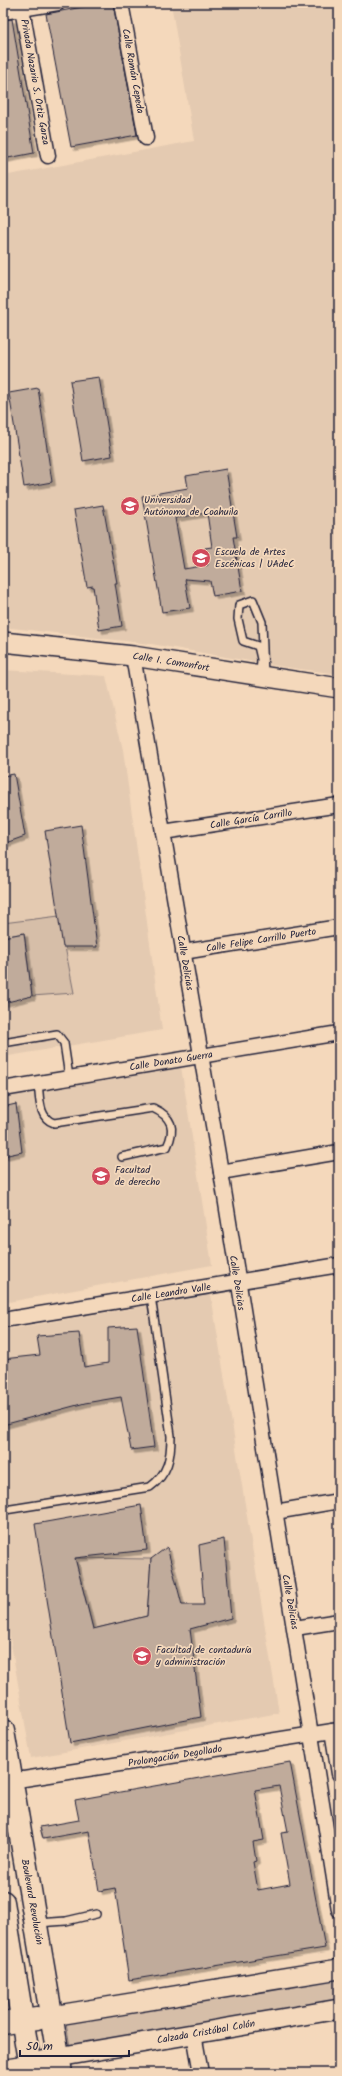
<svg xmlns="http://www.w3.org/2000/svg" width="342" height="2076" viewBox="0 0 342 2076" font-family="Kalam,sans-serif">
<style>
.built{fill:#e4cab1}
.green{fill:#d6bea8;stroke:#7c7072}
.building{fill:#c0ab9b;stroke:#22223b;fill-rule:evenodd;filter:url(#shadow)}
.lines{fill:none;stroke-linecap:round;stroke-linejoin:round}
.service-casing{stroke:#22223b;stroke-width:10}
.minor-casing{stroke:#22223b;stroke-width:17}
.secondary-casing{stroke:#22223b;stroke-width:22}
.primary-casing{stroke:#22223b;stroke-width:25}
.service{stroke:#f4d8bb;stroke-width:7}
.minor{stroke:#f4d8bb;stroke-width:14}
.secondary{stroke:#f4d8bb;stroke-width:19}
.primary{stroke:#f4d8bb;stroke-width:22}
.labels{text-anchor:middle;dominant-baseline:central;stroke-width:3.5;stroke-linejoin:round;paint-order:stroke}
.street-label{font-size:10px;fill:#22223b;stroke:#f4d8bb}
.poi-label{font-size:10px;fill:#22223b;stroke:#f4d8bb;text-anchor:start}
</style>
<defs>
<filter id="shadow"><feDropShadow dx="3.5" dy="3.5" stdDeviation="0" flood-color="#0004"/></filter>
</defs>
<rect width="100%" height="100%" fill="#f4d8bb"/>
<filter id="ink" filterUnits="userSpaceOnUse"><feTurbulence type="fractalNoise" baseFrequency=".025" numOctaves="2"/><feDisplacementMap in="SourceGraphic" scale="8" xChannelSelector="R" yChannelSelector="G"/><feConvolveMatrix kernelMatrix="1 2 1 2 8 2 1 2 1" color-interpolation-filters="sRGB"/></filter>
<g filter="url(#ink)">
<g class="built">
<polygon points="171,3 339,3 339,674 284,667 151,644 3,627 3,176 194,141"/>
<polygon points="3,670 106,676 123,750 162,1030 3,1057"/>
<polygon points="180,1060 212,1265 3,1303 3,1088"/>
<polygon points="211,1295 279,1713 31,1758 3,1598 3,1330"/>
</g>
<g class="green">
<polygon points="59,916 74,993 32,996 24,933 3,937 3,923"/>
<polygon points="75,1558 151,1559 147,1616 93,1629"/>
<polygon points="339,1973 339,2003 70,2047 66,2022"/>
</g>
<g class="building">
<polygon points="103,3 113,3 137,135 71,147 46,14"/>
<polygon points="12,19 34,153 3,159 3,20"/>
<polygon points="99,377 112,456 83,461 70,381"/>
<polygon points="38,388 52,482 24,487 9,393"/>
<path d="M226,469L237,537H233L242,591L213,596L210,581L185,579L190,608L162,612L142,496L188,488L186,476ZM207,513L212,547L205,548L208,565L184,569L175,518Z"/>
<polygon points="103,505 117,583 115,583 122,626 99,630 93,586 87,587 74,510"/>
<polygon points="14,774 25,836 3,844 3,776"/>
<polygon points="81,825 97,947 63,947 45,831"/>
<polygon points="24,933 32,996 3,1003 3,937"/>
<polygon points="16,1104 22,1152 3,1156 3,1107"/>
<polygon points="137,1326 154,1447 131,1450 121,1397 85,1403 3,1425 3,1359 40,1355 37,1336 79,1333 84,1367 108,1363 108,1328"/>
<polygon points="141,1505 147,1550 75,1558 93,1629 147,1616 151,1559 167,1547 182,1605 204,1605 199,1545 224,1539 231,1618 190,1629 201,1717 70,1743 35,1524"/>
<path d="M290,1762L325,1948L129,1980L115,1888L99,1891L89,1831L43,1839L40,1827L79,1820L75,1800ZM279,1786L288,1832L281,1833L290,1884L258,1890L253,1862L256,1861L253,1842L264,1840L255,1790Z"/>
</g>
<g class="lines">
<g class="service-casing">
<g id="service">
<polyline points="260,676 261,659 258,646 243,641 238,619 239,605 253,600 262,622 264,676"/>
<polyline points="3,1043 57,1034 64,1043 69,1077"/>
<path d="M38,1083C40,1097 38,1118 54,1123L153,1108C172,1117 176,1128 167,1147L122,1157"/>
<path d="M5,1510L150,1487C168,1474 171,1458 171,1436L151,1296"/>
<polyline points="38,1923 66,1921 96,1914"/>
</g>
</g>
<g class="minor-casing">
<g id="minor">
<polyline points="21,3 48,156"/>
<polyline points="121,3 146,138"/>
<polyline points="3,12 58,3"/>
<polyline points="133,656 221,1172 339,1910"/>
<polyline points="163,832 339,805"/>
<polyline points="183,952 339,927"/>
<polyline points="3,1089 339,1033"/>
<polyline points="221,1172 339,1152"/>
<polyline points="3,1320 339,1265"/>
<polyline points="275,1512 339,1501"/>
<polyline points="295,1628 339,1621"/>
<polyline points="332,1731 339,1774"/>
<polyline points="11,1781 339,1730"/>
<polyline points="194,2034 201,2073"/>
</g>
</g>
<g class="secondary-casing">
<g id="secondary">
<polyline points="3,642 133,656 339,688"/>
<polyline points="52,2016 339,1969"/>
<polyline points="58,2057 339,2009"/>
</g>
</g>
<g class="primary-casing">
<g id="primary">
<polyline points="3,1731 61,2073"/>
<polyline points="3,1902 31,2073"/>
<polyline points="3,2023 37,2018"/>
<polyline points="3,2071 30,2067 44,2062"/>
</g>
</g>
<use href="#service" class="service"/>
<use href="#minor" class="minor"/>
<use href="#secondary" class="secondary"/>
<use href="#primary" class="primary"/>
</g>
</g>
<defs>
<g id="university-disc" transform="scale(1)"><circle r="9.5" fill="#d1495b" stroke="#f4d8bb"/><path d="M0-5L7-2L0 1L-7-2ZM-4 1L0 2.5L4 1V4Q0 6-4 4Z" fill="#fff"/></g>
</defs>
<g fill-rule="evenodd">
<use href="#university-disc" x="130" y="506"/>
<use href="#university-disc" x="201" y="558"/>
<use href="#university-disc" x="101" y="1176"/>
<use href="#university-disc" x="142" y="1656"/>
</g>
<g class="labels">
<g class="street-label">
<text transform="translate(133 71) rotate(80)">Calle Román Cepeda</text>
<text transform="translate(35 82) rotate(80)">Privada Nazario S. Ortiz Garza</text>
<text transform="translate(171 662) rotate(9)">Calle I. Comonfort</text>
<text transform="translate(251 819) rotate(-9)">Calle García Carrillo</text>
<text transform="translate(261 940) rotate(-9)">Calle Felipe Carrillo Puerto</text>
<text transform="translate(185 963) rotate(80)">Calle Delicias</text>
<text transform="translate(171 1061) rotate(-9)">Calle Donato Guerra</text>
<text transform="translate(237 1283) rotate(81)">Calle Delicias</text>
<text transform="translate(171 1293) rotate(-9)">Calle Leandro Valle</text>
<text transform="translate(290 1602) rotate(80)">Calle Delicias</text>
<text transform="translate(175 1756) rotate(-9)">Prolongación Degollado</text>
<text transform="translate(32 1902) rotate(80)">Boulevard Revolución</text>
<text transform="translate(206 2032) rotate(-10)">Calzada Cristóbal Colón</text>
</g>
<g class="poi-label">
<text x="144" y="500">Universidad<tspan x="144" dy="12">Autónoma de Coahuila</tspan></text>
<text x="215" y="552">Escuela de Artes<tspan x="215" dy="12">Escénicas | UAdeC</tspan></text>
<text x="115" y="1170">Facultad<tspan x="115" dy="12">de derecho</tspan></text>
<text x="156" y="1650">Facultad de contaduría<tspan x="156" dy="12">y administración</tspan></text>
</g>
</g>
<rect width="342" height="2076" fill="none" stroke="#f4d8bb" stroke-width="16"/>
<rect x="8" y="8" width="326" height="2060" fill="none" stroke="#22223b" stroke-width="1.5" filter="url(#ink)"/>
<path d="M20 2050v6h109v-6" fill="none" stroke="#22223b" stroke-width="2"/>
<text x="26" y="2050" font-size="12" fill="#22223b" stroke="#f4d8bb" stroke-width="3" paint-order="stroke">50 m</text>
</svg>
